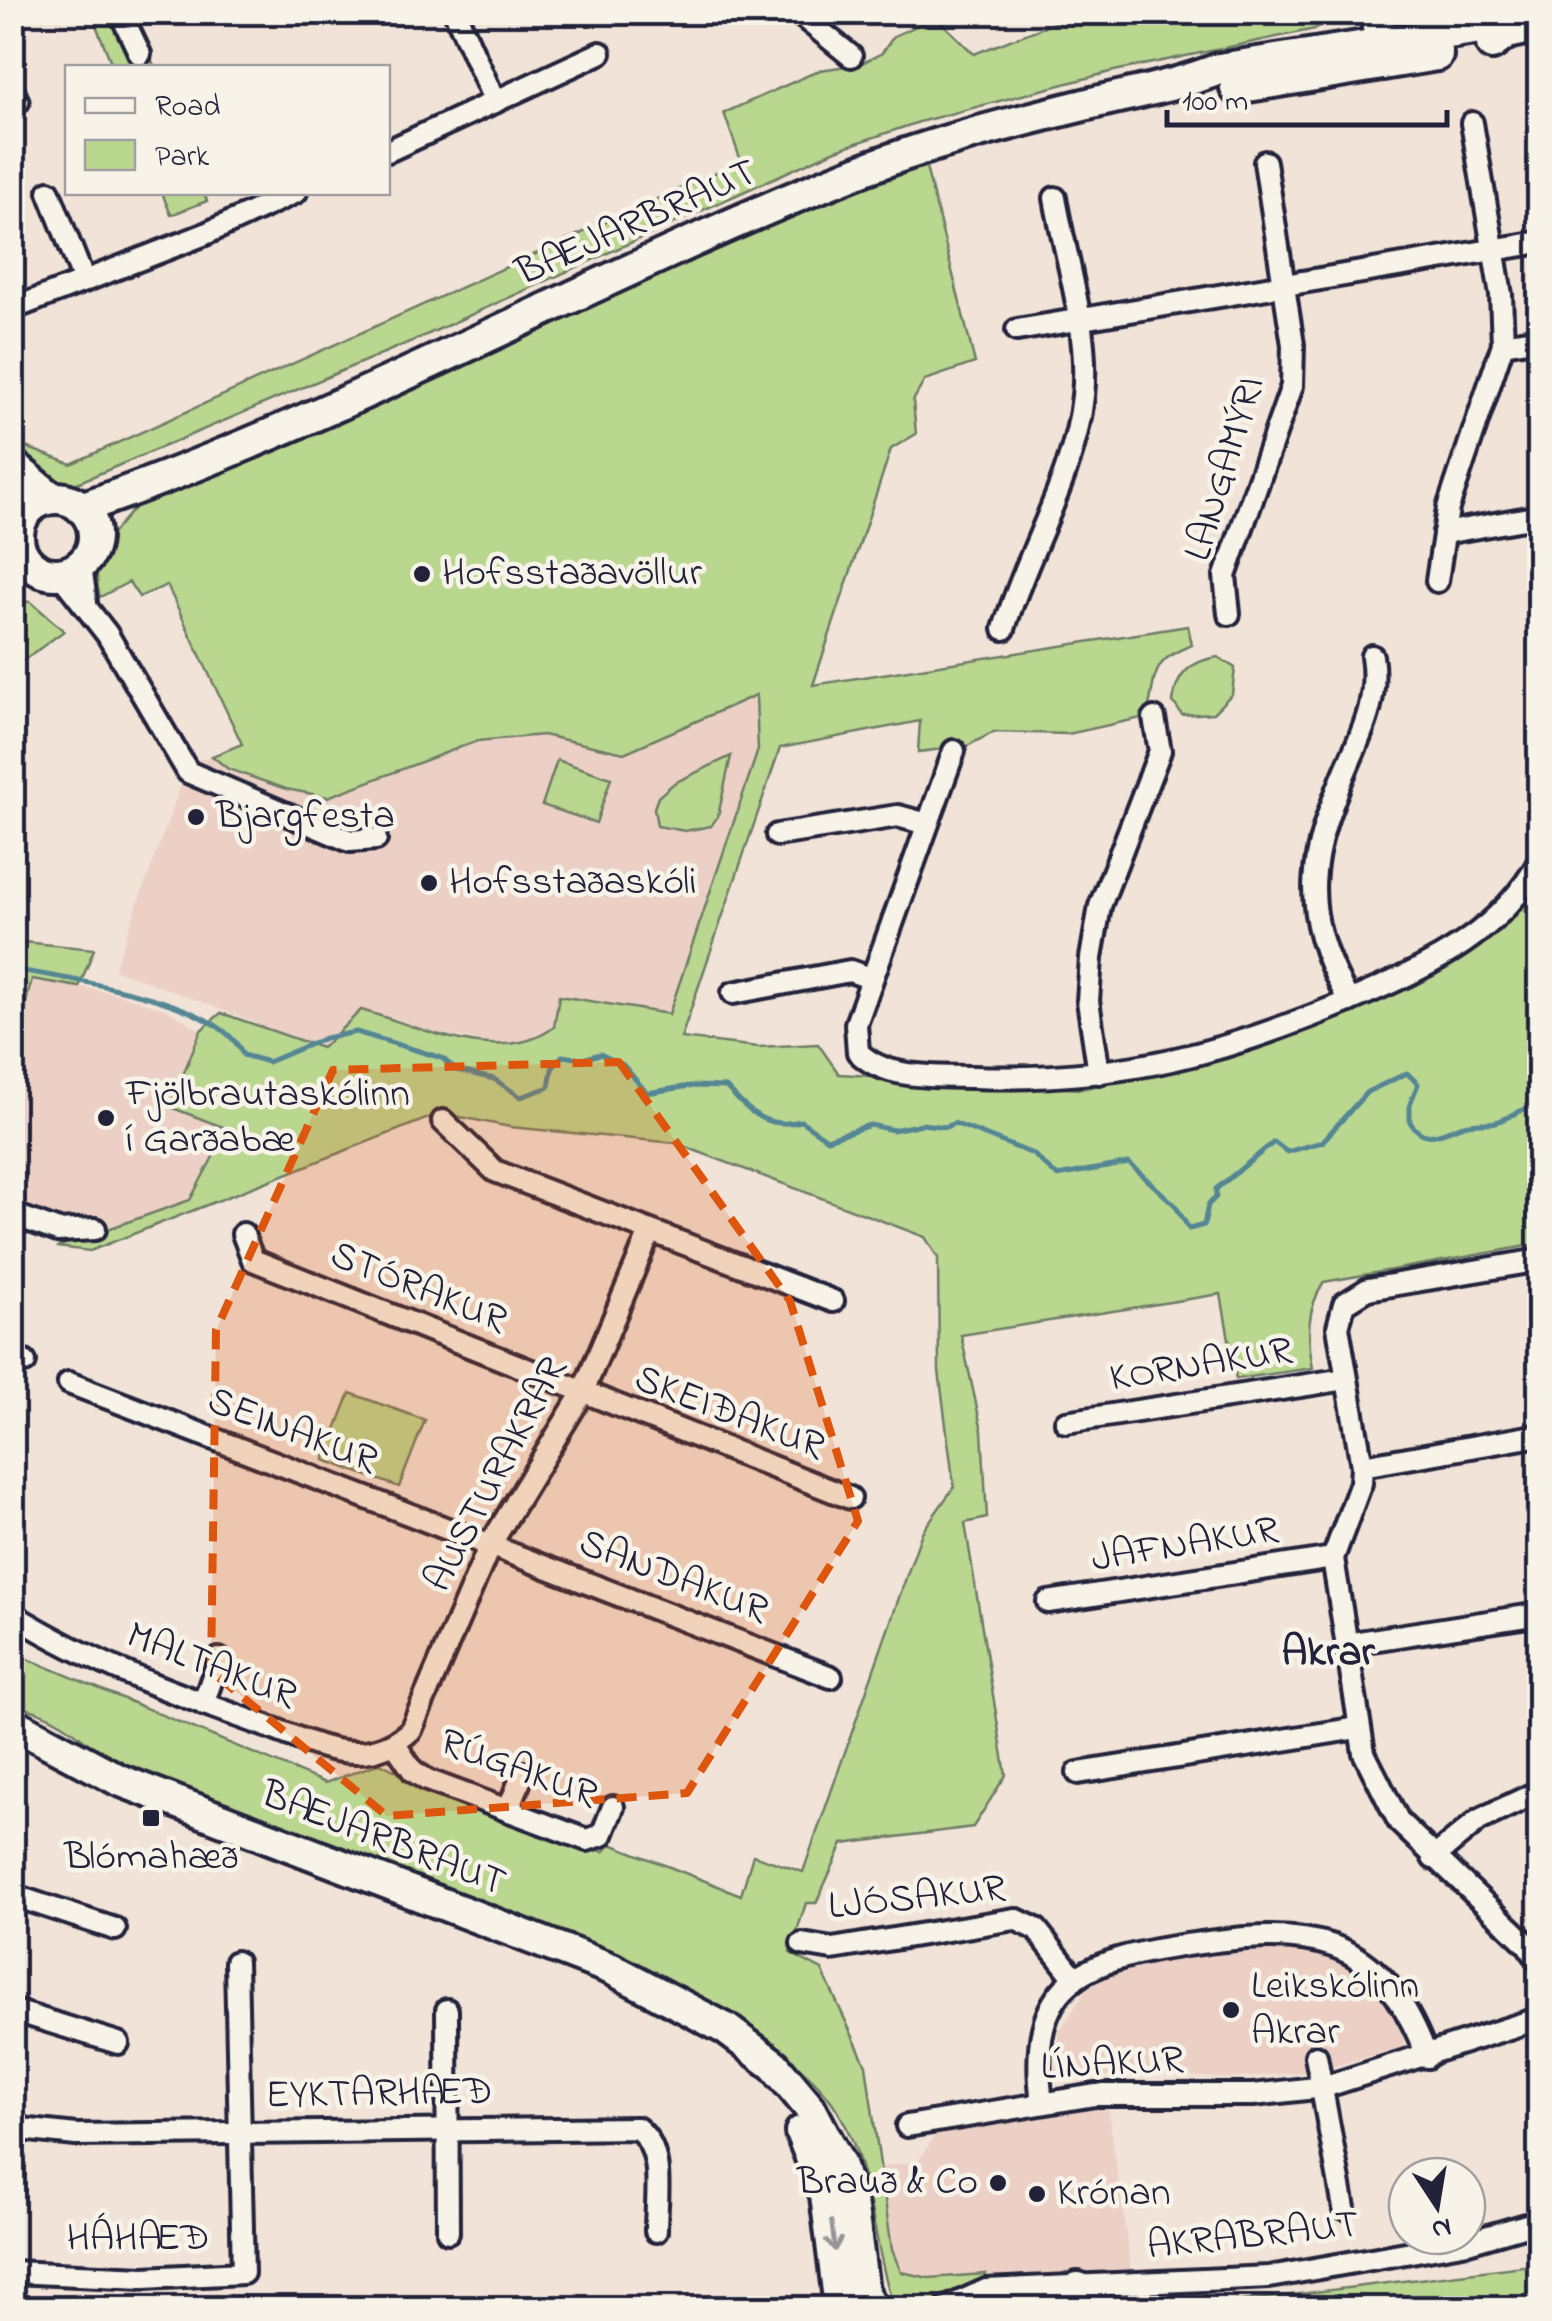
<svg xmlns="http://www.w3.org/2000/svg" width="1552" height="2321" viewBox="0 0 1552 2321" font-family="'Indie Flower',sans-serif">
<style>
.built{fill:#ecd0c5}
.green{fill:#bad790;stroke:#6e7c66;stroke-width:2.5}
.lines{fill:none;stroke-linecap:round;stroke-linejoin:round}
.stream{stroke:#558694;stroke-width:5}
.street-casing{stroke:#22223b;stroke-width:28}
.secondary-casing{stroke:#22223b;stroke-width:38}
.primary-casing{stroke:#22223b;stroke-width:40}
.street{stroke:#f7f3e8;stroke-width:20}
.secondary{stroke:#f7f3e8;stroke-width:30}
.primary{stroke:#f7f3e8;stroke-width:32}
.oneway{stroke:#97959a}
.marked{fill:#de560e;fill-opacity:0.2;stroke:#de560e;stroke-width:8;stroke-dasharray:20 12;stroke-linejoin:round}
.poi-dot{fill:#22223b;stroke:#f7f3e8;stroke-width:4}
.labels{text-anchor:middle;dominant-baseline:central;stroke-width:9;stroke-linejoin:round;paint-order:stroke}
.street-label{font-size:40px;fill:#22223b;stroke:#f7f3e8}
.poi-label{font-size:40px;fill:#22223b;stroke:#f7f3e8;text-anchor:start}
.neighbourhood-label{font-size:42px;font-weight:bold;fill:#22223b;stroke:#f7f3e8}
</style>
<rect width="100%" height="100%" fill="#f2e3d8"/>
<filter id="ink" filterUnits="userSpaceOnUse"><feTurbulence type="fractalNoise" baseFrequency=".01" numOctaves="2"/><feDisplacementMap in="SourceGraphic" scale="20" xChannelSelector="R" yChannelSelector="G"/><feConvolveMatrix kernelMatrix="1 2 1 2 8 2 1 2 1" color-interpolation-filters="sRGB"/></filter>
<g filter="url(#ink)">
<g class="built">
<polygon points="756,694 758,750 669,1014 559,996 554,1027 533,1043 501,1046 454,1036 322,1048 114,969 189,763 212,756 228,769 328,797 477,741 543,735 624,753"/>
<polygon points="32,978 118,994 167,1010 201,1030 170,1107 228,1129 189,1200 88,1240 54,1236 13,1221 13,1053"/>
<polygon points="1266,1946 1304,1951 1348,1967 1371,1983 1397,2019 1404,2034 1403,2047 1317,2071 1230,2079 1160,2074 1063,2078 1057,2072 1058,2033 1090,1984 1125,1966"/>
<polygon points="1108,2107 1132,2275 983,2281 985,2274 929,2278 901,2272 892,2250 882,2167 918,2161 937,2133"/>
</g>
<g class="green">
<polygon points="91,13 109,13 131,67 151,59 155,67 113,67"/>
<polygon points="1080,13 1337,13 1315,29 1114,71 919,122 836,150 424,336 70,486 50,488 37,478 15,443 71,464 741,161 724,113 820,70 860,64 882,53 894,36 936,17 974,54"/>
<path d="M924,159L975,363L925,380L913,401L916,434L891,449L813,685L1188,626L1192,645C1146,662 1158,679 1146,717L1068,734L994,732L967,746L918,752L920,721L780,748L681,1038L758,1047L818,1044L839,1074L1081,1089L1251,1051L1438,972L1505,926L1540,870L1539,1244L1324,1282C1306,1310 1307,1336 1313,1368L1236,1379L1221,1294L961,1335L982,1431L987,1518L965,1523L1006,1775L973,1827L843,1844L816,1903H806L790,1953L822,1970L866,2065L892,2250L901,2272L929,2278L986,2274L983,2281C954,2289 923,2320 893,2304C868,2231 873,2137 813,2080C790,2057 758,2039 732,2020L103,1760C83,1733 45,1709 13,1706L12,1647L28,1659L325,1783L380,1763L450,1798L604,1852L611,1844L741,1895L753,1855L803,1872L922,1532L954,1487L939,1371L938,1258L925,1237L675,1143L510,1127L441,1113L90,1251L57,1247L190,1200L228,1129L170,1107L201,1030L221,1013L322,1048L361,1010C419,1026 501,1068 554,1027L559,996L669,1014L758,750L756,695L624,753L543,735L477,741L328,797L286,789L228,769L212,756L242,744L167,585L139,597L129,582L100,597C88,556 113,532 138,504L722,237Z"/>
<polygon points="162,193 204,193 207,201 171,215"/>
<polygon points="13,601 31,602 64,631 13,668"/>
<path d="M1218,657L1235,668L1232,694L1213,713L1182,715L1173,702C1176,674 1191,661 1218,657Z"/>
<polygon points="731,756 718,816 711,826 685,831 657,826 654,808 658,797 674,783"/>
<polygon points="557,760 611,778 596,823 542,805"/>
<polygon points="13,941 94,949 79,987 32,979 13,1053"/>
<polygon points="350,1393 425,1420 399,1487 324,1460"/>
<polygon points="1539,2264 1539,2308 1083,2308 1202,2294 1219,2304"/>
</g>
<g class="lines">
<path class="stream" d="M12,969C65,978 223,1000 243,1055L268,1062L325,1038L356,1032L442,1058L456,1070L494,1079L521,1097L549,1087L552,1069L562,1056L583,1059L600,1054L623,1065L647,1093L690,1086L726,1087C748,1110 764,1130 801,1121L827,1139L870,1125L893,1130L922,1124L946,1127L954,1123L1033,1154L1057,1176L1129,1163L1175,1205L1189,1229L1204,1225L1208,1205L1216,1197V1189L1274,1142L1287,1152L1322,1142L1367,1092L1407,1073L1418,1084L1410,1104V1122C1426,1147 1443,1131 1464,1125C1475,1122 1486,1124 1496,1122C1512,1117 1522,1107 1540,1105"/>
<g class="street-casing">
<g id="street">
<polyline points="120,12 140,54"/>
<polyline points="455,12 495,102"/>
<polyline points="797,12 851,56"/>
<polyline points="12,89 18,102"/>
<polyline points="388,151 600,53"/>
<polyline points="49,192 84,281"/>
<polyline points="12,309 203,235 296,192"/>
<polyline points="1017,330 1540,242"/>
<polyline points="1503,344 1540,338"/>
<polyline points="1444,533 1540,516"/>
<polyline points="81,564 86,603"/>
<polyline points="60,574 107,634 188,772 350,841 376,839"/>
<polyline points="1437,581 1448,508 1503,344 1501,295 1472,123"/>
<polyline points="1229,614 1225,576 1292,386 1293,345 1265,162"/>
<path d="M1004,629C1027,552 1075,476 1083,396C1090,332 1066,261 1055,198"/>
<path d="M954,751L856,1024L858,1052C885,1080 937,1076 973,1077C1121,1082 1228,1053 1363,995C1434,964 1501,932 1540,860"/>
<polyline points="777,835 898,816 927,824"/>
<polyline points="733,993 850,971 870,978"/>
<path d="M1349,1001C1296,907 1309,855 1350,760C1366,724 1378,695 1372,656"/>
<polyline points="1099,1073 1088,1001 1091,958 1100,906 1160,751 1154,718"/>
<polyline points="443,1121 495,1171 833,1301"/>
<polyline points="12,1214 58,1231 95,1229"/>
<polyline points="243,1234 253,1260 850,1498"/>
<polyline points="1540,1260 1368,1289 1344,1304 1338,1327 1362,1466 1361,1483 1333,1558 1364,1753 1399,1822 1527,1944 1540,1962"/>
<polyline points="12,1358 25,1362"/>
<polyline points="69,1383 831,1677"/>
<polyline points="1066,1422 1346,1379"/>
<polyline points="1362,1466 1540,1435"/>
<polyline points="1048,1602 1333,1558"/>
<path d="M12,1614C92,1664 178,1695 266,1726C294,1736 325,1752 355,1752C375,1753 396,1744 411,1730L490,1545L582,1394L650,1232"/>
<polyline points="1346,1644 1540,1614"/>
<polyline points="203,1704 219,1659"/>
<polyline points="394,1743 413,1771 427,1780 587,1840 602,1835 613,1807"/>
<polyline points="1078,1773 1358,1728"/>
<polyline points="508,1811 523,1773"/>
<polyline points="1433,1858 1479,1820 1540,1791"/>
<polyline points="12,1895 115,1929"/>
<polyline points="802,1944 832,1949 1015,1919 1036,1929 1074,1977"/>
<polyline points="12,2010 118,2043"/>
<polyline points="447,2010 448,2232"/>
<polyline points="1316,2056 1344,2208"/>
<path d="M1042,2103C1026,1981 1081,1961 1186,1945C1306,1927 1380,1929 1427,2057"/>
<polyline points="907,2126 1095,2095 1253,2095 1324,2087 1540,2018"/>
<path d="M12,2128L76,2135L637,2128C666,2151 656,2197 656,2231"/>
<polyline points="12,2272 144,2278 243,2273 236,1962"/>
<polyline points="946,2308 986,2290 1269,2277 1468,2242 1540,2221"/>
</g>
</g>
<g class="secondary-casing">
<g id="secondary">
<polyline points="1376,12 1383,64"/>
<polyline points="1492,44 1507,33 1540,26"/>
<polyline points="1236,88 1437,55"/>
<polyline points="12,465 52,498"/>
<circle cx="56" cy="536" r="38"/>
<path d="M81,508C345,417 590,278 849,175C926,144 1007,124 1088,104C1133,93 1176,86 1219,69L1487,27L1507,33"/>
<polyline points="12,1723 119,1780 612,1969 726,2029 774,2065 810,2108 839,2163 852,2209 863,2291 872,2308"/>
<polyline points="801,2132 826,2195 840,2308"/>
</g>
</g>
<g class="primary-casing">
<polyline id="primary" points="1061,2308 1078,2289"/>
</g>
<use href="#street" class="street"/>
<use href="#secondary" class="secondary"/>
<use href="#primary" class="primary"/>
</g>
<defs><path id="oneway-shaft" d="M-6 0H5M1.5-3L5.5 0L1.5 3" fill="none" stroke-width="1.6" stroke-linecap="round" stroke-linejoin="round" transform="scale(2.5)"/></defs>
<use class="oneway" href="#oneway-shaft" transform="translate(833 2236) rotate(83)"/>
</g>
<path class="marked" d="M619,1062L790,1301L858,1521L687,1793L387,1816L211,1671L216,1330L333,1070Z"/>
<g class="poi-dot">
<circle cx="422" cy="574" r="10"/>
<circle cx="196" cy="817" r="10"/>
<circle cx="429" cy="883" r="10"/>
<circle cx="106" cy="1118" r="10"/>
<rect x="141" y="1808" width="20" height="20" rx="5"/>
<circle cx="1231" cy="2010" r="10"/>
<circle cx="998" cy="2183" r="10"/>
<circle cx="1037" cy="2194" r="10"/>
</g>
<g class="labels">
<g class="street-label">
<text transform="translate(637 224) rotate(-24)">BÆJARBRAUT</text>
<text transform="translate(1226 469) rotate(-73)">LANGAMÝRI</text>
<text transform="translate(418 1289) rotate(22)">STÓRAKUR</text>
<text transform="translate(1201 1366) rotate(-9)">KORNAKUR</text>
<text transform="translate(729 1414) rotate(21)">SKEIÐAKUR</text>
<text transform="translate(292 1432) rotate(21)">SEINAKUR</text>
<text transform="translate(497 1475) rotate(-62)">AUSTURAKRAR</text>
<text transform="translate(1185 1546) rotate(-9)">JAFNAKUR</text>
<text transform="translate(673 1578) rotate(21)">SANDAKUR</text>
<text transform="translate(211 1667) rotate(21)">MALTAKUR</text>
<text transform="translate(518 1770) rotate(20)">RÚGAKUR</text>
<text transform="translate(383 1840) rotate(21)">BÆJARBRAUT</text>
<text transform="translate(917 1899) rotate(-6)">LJÓSAKUR</text>
<text transform="translate(1112 2065) rotate(-3)">LÍNAKUR</text>
<text transform="translate(379 2095) rotate(-1)">EYKTARHÆÐ</text>
<text transform="translate(1253 2237) rotate(-6)">AKRABRAUT</text>
<text x="138" y="2239">HÁHÆÐ</text>
</g>
<g class="poi-label">
<text x="442" y="574">Hofsstaðavöllur</text>
<text x="216" y="817">Bjargfesta</text>
<text x="449" y="883">Hofsstaðaskóli</text>
<text x="126" y="1095">Fjölbrautaskólinn<tspan x="126" dy="46">í Garðabæ</tspan></text>
<text x="151" y="1858" text-anchor="middle">Blómahæð</text>
<text x="1251" y="1987">Leikskólinn<tspan x="1251" dy="46">Akrar</tspan></text>
<text x="978" y="2183" text-anchor="end">Brauð &amp; Co</text>
<text x="1057" y="2194">Krónan</text>
</g>
<g class="neighbourhood-label">
<text x="1328" y="1653">Akrar</text>
</g>
</g>
<rect width="1552" height="2321" fill="none" stroke="#f7f3e8" stroke-width="50"/>
<rect x="25" y="25" width="1502" height="2271" fill="none" stroke="#22223b" stroke-width="4" filter="url(#ink)"/>
<rect x="65" y="65" width="325" height="130" fill="#f7f3e8" stroke="#a29fa3" stroke-width="2.5"/>
<rect x="85" y="98" width="50" height="15" fill="#f7f3e8" stroke="#a29fa3" stroke-width="2.5"/>
<text x="155" y="115" font-size="30" fill="#22223b">Road</text>
<rect x="85" y="140" width="50" height="30" fill="#bad790" stroke="#a29fa3" stroke-width="2.5"/>
<text x="155" y="165" font-size="30" fill="#22223b">Park</text>
<g transform="translate(1437 2206) rotate(168)"><circle r="48" fill="#f7f3e8" stroke="#a29fa3" stroke-width="2.5"/>
<path d="M0-8L18 38L0 25L-18 38Z" fill="#22223b"/>
<text y="-15" font-size="28" font-weight="bold" text-anchor="middle" fill="#22223b">N</text>
</g>
<path d="M1167 110v15h280v-15" fill="none" stroke="#22223b" stroke-width="5"/>
<text x="1182" y="110" font-size="30" fill="#22223b" stroke="#f7f3e8" stroke-width="8" paint-order="stroke">100 m</text>
</svg>
